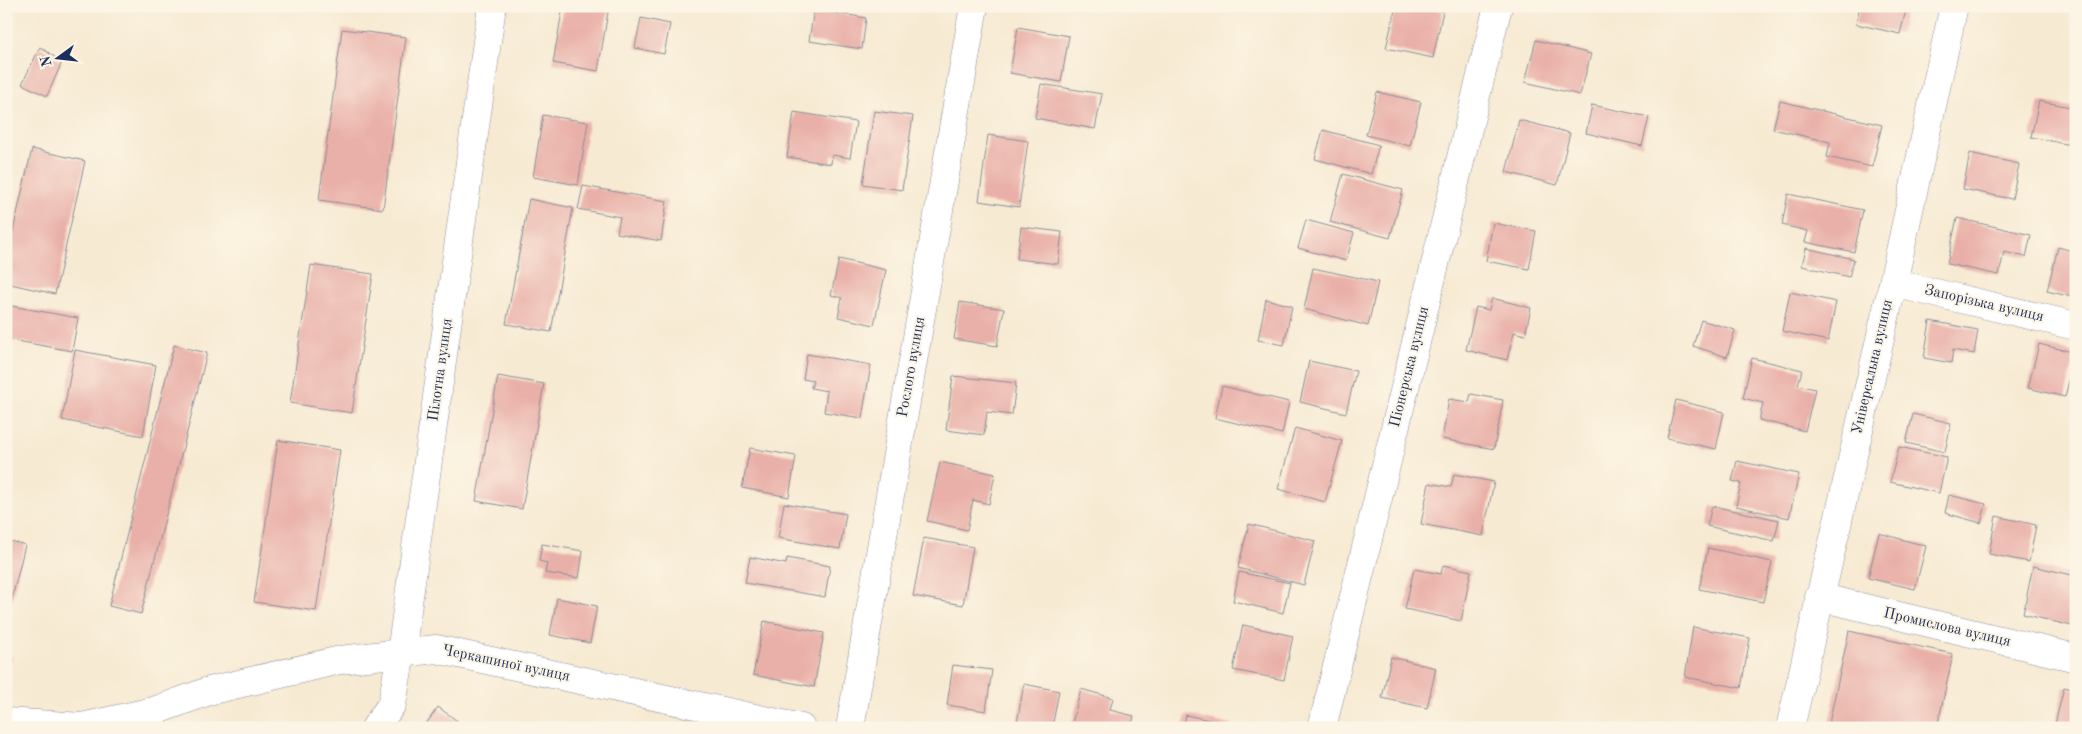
<svg xmlns="http://www.w3.org/2000/svg" width="2082" height="734" viewBox="0 0 2082 734" font-family="'Old Standard TT',serif">
<style>
.building{fill:#e9b0a9}
.lines{fill:none;stroke-linecap:round;stroke-linejoin:round}
.street-casing{stroke:#898c98;stroke-width:29}
.street{stroke:#fff;stroke-width:28}
.labels{text-anchor:middle;dominant-baseline:central;stroke-width:4;stroke-linejoin:round;paint-order:stroke}
.street-label{font-size:15px;fill:#1b2f5e;stroke:#fcf5e5}
</style>
<rect width="100%" height="100%" fill="#fcf5e5"/>
<filter id="ink" filterUnits="userSpaceOnUse"><feTurbulence type="fractalNoise" baseFrequency=".02" numOctaves="2"/><feDisplacementMap in="SourceGraphic" scale="10" xChannelSelector="R" yChannelSelector="G"/><feConvolveMatrix kernelMatrix="1 2 1 2 8 2 1 2 1" color-interpolation-filters="sRGB"/></filter>
<filter id="wash" filterUnits="userSpaceOnUse"><feTurbulence type="fractalNoise" baseFrequency=".0096" numOctaves="4" result="noise"/><feDisplacementMap in="SourceGraphic" scale="20" xChannelSelector="R" yChannelSelector="G"/><feGaussianBlur stdDeviation="1.12" result="paint"/><feColorMatrix in="noise" values="0 0 0 0 0 0 0 0 0 0 0 0 0 0 0 0 0 1.4 0 .05"/><feComposite in="paint" operator="in"/></filter>
<g filter="url(#wash)">
<rect width="100%" height="100%" fill="#f7ead3"/>
<g id="blocks">
<g class="building">
<polygon points="563,6 609,6 598,71 553,63"/>
<polygon points="898,6 930,6 929,12"/>
<polygon points="1396,6 1422,6 1443,11 1433,58 1386,48"/>
<polygon points="1860,6 1907,6 1900,34 1856,24"/>
<polygon points="814,9 866,18 862,49 809,41"/>
<polygon points="641,18 670,24 664,54 635,48"/>
<polygon points="1018,27 1069,36 1061,82 1010,73"/>
<polygon points="342,29 406,37 383,209 319,200"/>
<polygon points="1536,40 1591,54 1580,95 1525,82"/>
<polygon points="40,47 62,62 47,96 22,84"/>
<polygon points="1041,84 1102,94 1095,129 1035,118"/>
<polygon points="1377,92 1421,102 1410,146 1366,135"/>
<polygon points="1780,101 1882,125 1872,167 1827,157 1830,142 1773,129"/>
<polygon points="2039,101 2076,108 2076,146 2031,137"/>
<polygon points="1592,105 1649,117 1642,146 1586,133"/>
<polygon points="874,111 913,116 902,190 863,184"/>
<polygon points="794,112 856,122 850,158 832,155 831,164 787,157"/>
<polygon points="543,115 588,122 578,185 533,177"/>
<polygon points="1519,120 1570,133 1557,185 1506,172"/>
<polygon points="1323,130 1379,145 1371,174 1315,159"/>
<polygon points="988,135 1028,141 1019,207 979,201"/>
<polygon points="32,149 85,161 55,294 6,283 6,261"/>
<polygon points="1970,153 2019,164 2012,199 1963,189"/>
<polygon points="1343,174 1403,190 1390,238 1330,222"/>
<polygon points="583,186 667,201 661,241 617,233 620,217 578,209"/>
<polygon points="1788,194 1863,210 1854,252 1805,242 1808,231 1782,225"/>
<polygon points="529,199 573,208 551,332 506,324"/>
<polygon points="1957,218 2031,235 2026,257 2004,252 1999,275 1947,264"/>
<polygon points="1306,220 1354,233 1346,261 1298,248"/>
<polygon points="1493,223 1536,231 1529,269 1486,261"/>
<polygon points="1021,227 1062,232 1058,264 1017,259"/>
<polygon points="2058,247 2076,252 2076,298 2047,291"/>
<polygon points="1806,248 1854,259 1849,277 1802,266"/>
<polygon points="839,259 886,270 874,325 838,317 842,298 831,295"/>
<polygon points="311,265 373,274 352,413 290,403"/>
<polygon points="1313,268 1378,282 1368,326 1304,309"/>
<polygon points="1790,292 1836,302 1828,341 1782,331"/>
<polygon points="1492,298 1531,308 1525,335 1514,332 1507,360 1466,350 1476,307 1489,310"/>
<polygon points="1266,299 1292,306 1284,345 1258,340"/>
<polygon points="960,302 1004,309 997,346 954,339"/>
<polygon points="6,305 78,318 72,351 6,339"/>
<polygon points="1701,320 1735,330 1727,357 1693,346"/>
<polygon points="1930,321 1978,330 1974,354 1953,350 1951,363 1924,358"/>
<polygon points="2039,344 2076,353 2065,397 2028,388"/>
<polygon points="174,345 207,353 141,614 109,606"/>
<polygon points="75,350 156,365 143,436 62,420"/>
<polygon points="807,354 871,365 862,418 824,412 827,391 811,388 813,381 803,379"/>
<polygon points="1752,358 1802,370 1798,385 1815,389 1805,431 1759,420 1763,403 1743,398"/>
<polygon points="1309,361 1356,371 1346,413 1300,402"/>
<polygon points="498,376 544,384 522,509 476,501"/>
<polygon points="953,376 1016,383 1012,415 987,412 984,435 946,430"/>
<polygon points="1222,386 1289,402 1282,434 1215,418"/>
<polygon points="1471,394 1503,400 1494,449 1442,439 1449,399 1469,402"/>
<polygon points="1676,400 1724,412 1716,449 1667,438"/>
<polygon points="1913,414 1951,423 1945,452 1906,443"/>
<polygon points="1295,428 1342,441 1325,502 1278,489"/>
<polygon points="278,440 340,450 316,611 254,602"/>
<polygon points="1899,447 1947,457 1939,493 1890,482"/>
<polygon points="750,448 796,456 789,497 742,488"/>
<polygon points="1737,461 1799,474 1789,518 1736,506 1741,483 1732,481"/>
<polygon points="940,462 995,474 989,504 973,500 967,530 927,521"/>
<polygon points="1454,474 1494,482 1483,536 1421,524 1429,483 1451,487"/>
<polygon points="1949,495 1986,504 1981,523 1945,513"/>
<polygon points="784,503 846,514 840,549 778,538"/>
<polygon points="1712,506 1779,520 1774,541 1707,526"/>
<polygon points="1996,516 2036,525 2029,562 1989,554"/>
<polygon points="1249,524 1315,541 1304,585 1238,568"/>
<polygon points="1879,533 1926,546 1915,589 1868,578"/>
<polygon points="924,538 973,547 963,605 913,596"/>
<polygon points="6,540 25,545 7,619 6,619"/>
<polygon points="542,544 583,551 579,578 545,573 547,563 539,561"/>
<polygon points="1708,548 1772,562 1763,602 1699,589"/>
<polygon points="750,557 786,564 787,558 830,566 825,597 745,583"/>
<polygon points="1443,565 1471,571 1461,621 1405,609 1414,569 1441,574"/>
<polygon points="2033,566 2076,576 2076,610 2072,626 2023,614"/>
<polygon points="1239,572 1290,583 1283,613 1233,601"/>
<polygon points="557,598 597,606 590,643 550,635"/>
<polygon points="764,621 824,633 814,687 753,675"/>
<polygon points="1243,625 1293,636 1284,680 1233,670"/>
<polygon points="1693,627 1750,638 1741,688 1685,677"/>
<polygon points="1849,631 1953,654 1937,728 1828,728"/>
<polygon points="6,656 12,657 7,677 6,677"/>
<polygon points="1391,657 1436,668 1427,708 1382,698"/>
<polygon points="953,665 992,670 986,711 947,705"/>
<polygon points="1024,684 1059,691 1052,728 1017,722"/>
<polygon points="2064,687 2076,690 2076,728 2054,728"/>
<polygon points="1081,689 1113,698 1110,710 1134,716 1131,728 1071,727"/>
<polygon points="438,707 467,728 423,728"/>
<polygon points="1186,715 1240,727 1240,728 1183,728"/>
</g>
</g>
</g>
<g filter="url(#ink)">
<use href="#blocks" fill-opacity="0" stroke="#898c98" stroke-width="1"/>
<g class="lines">
<g class="street-casing">
<g id="street">
<polyline points="1893,283 2076,326"/>
<polyline points="1819,597 2076,658"/>
<polyline points="6,722 82,727 154,711 209,691 340,660 436,649 801,728"/>
<polyline points="375,728 392,704 401,653 492,6"/>
<polyline points="850,728 974,6"/>
<polyline points="1322,728 1498,6"/>
<polyline points="1790,728 1893,283 1954,6"/>
</g>
</g>
<use href="#street" class="street"/>
</g>
</g>
<g class="labels">
<g class="street-label">
<text transform="translate(1984 304) rotate(13)">Запорізька вулиця</text>
<text transform="translate(912 367) rotate(-80)">Рослого вулиця</text>
<text transform="translate(1410 367) rotate(-76)">Піонерська вулиця</text>
<text transform="translate(1873 367) rotate(-77)">Універсальна вулиця</text>
<text transform="translate(441 370) rotate(-82)">Пілотна вулиця</text>
<text transform="translate(1947 628) rotate(13)">Промислова вулиця</text>
<text transform="translate(506 664) rotate(12)">Черкашиної вулиця</text>
</g>
</g>
<rect width="2082" height="734" fill="none" stroke="#fcf5e5" stroke-width="25"/>
<g transform="translate(58 58) rotate(255)" stroke="#fcf5e5" stroke-width="4" paint-order="stroke">
<path d="M0-4L9 19L0 12L-9 19Z" fill="#1b2f5e"/>
<text y="-8" font-size="14" font-weight="bold" text-anchor="middle" fill="#1b2f5e">N</text>
</g>
</svg>
